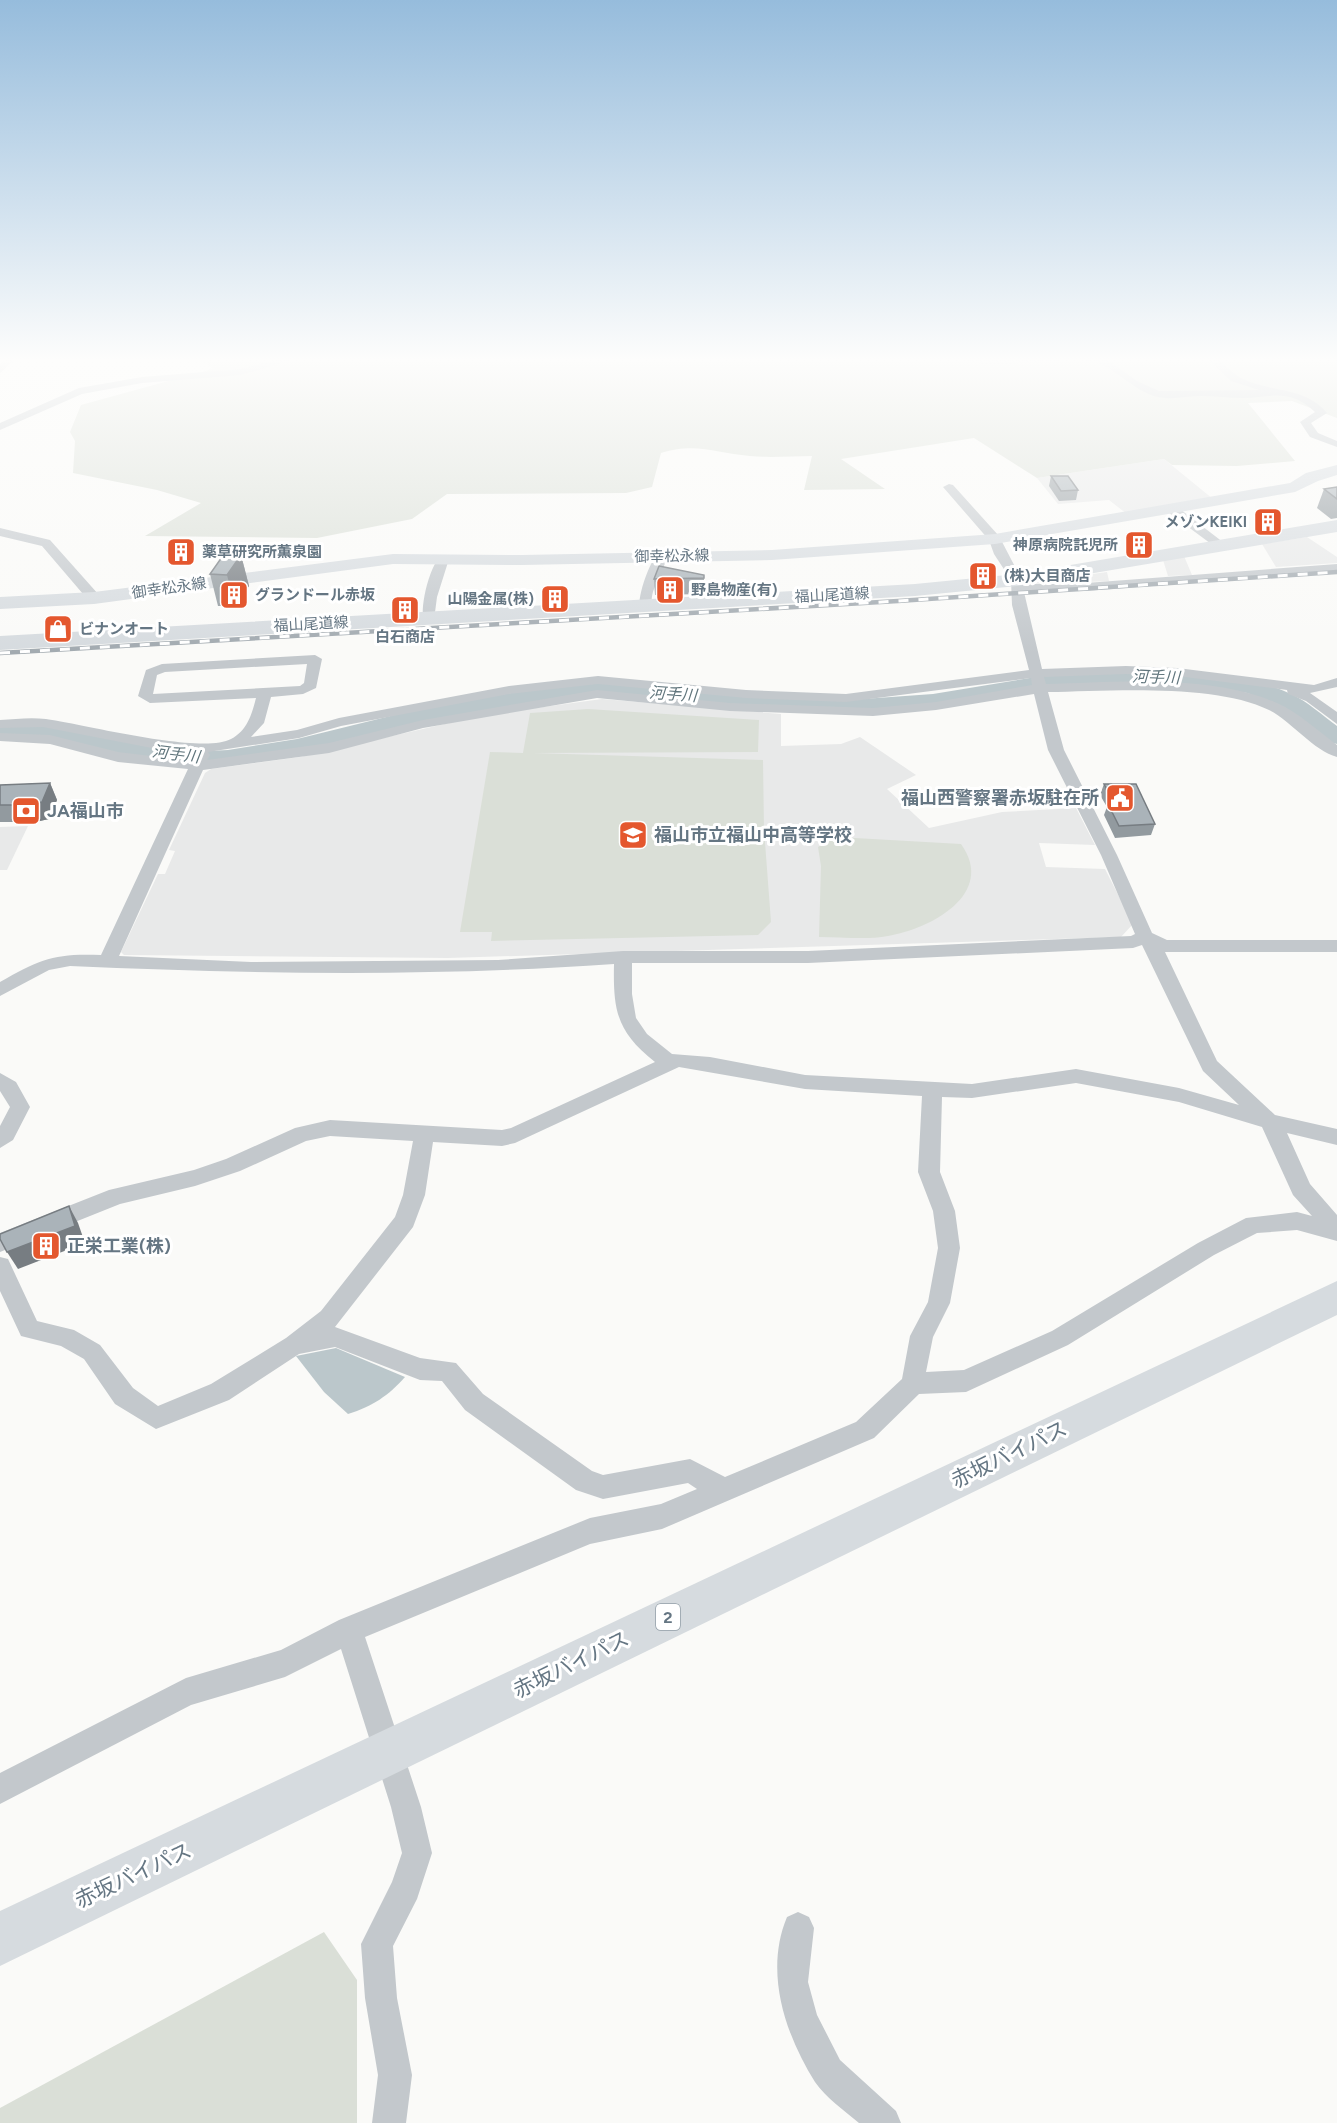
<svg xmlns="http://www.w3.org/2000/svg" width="1337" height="2123" viewBox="0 0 1337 2123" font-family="Figtree,'Noto Sans JP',sans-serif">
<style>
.built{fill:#e8e9e9}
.green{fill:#dadfd7}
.water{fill:#bbc7cb}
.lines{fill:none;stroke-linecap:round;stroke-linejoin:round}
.river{fill:#bbc7cb;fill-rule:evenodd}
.minor{fill:#c3c8cc;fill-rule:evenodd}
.secondary{fill:#d6dbdf;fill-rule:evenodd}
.primary{fill:#d6dbdf;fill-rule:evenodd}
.trunk{fill:#d6dbdf;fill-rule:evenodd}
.rail-casing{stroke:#a2aab0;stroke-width:4.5}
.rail{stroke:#fff;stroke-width:3;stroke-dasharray:10;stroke-linecap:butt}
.wall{fill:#929a9f}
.shaded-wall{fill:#777d82}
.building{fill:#aab3b9;stroke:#777d82;stroke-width:1.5}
.labels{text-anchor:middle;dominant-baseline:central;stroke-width:6;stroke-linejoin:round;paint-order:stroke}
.far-poi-label{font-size:15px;font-weight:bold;fill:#657683;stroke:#fff;text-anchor:start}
.far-street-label{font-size:15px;fill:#657683;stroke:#fff}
.far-water-label{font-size:16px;font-style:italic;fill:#60757c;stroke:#fff}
.shield{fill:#fff;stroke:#939fa8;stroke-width:1.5}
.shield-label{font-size:16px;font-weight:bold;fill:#657683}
.poi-label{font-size:18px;font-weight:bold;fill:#657683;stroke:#fff;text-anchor:start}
.near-street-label{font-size:21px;fill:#657683;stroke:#fff}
</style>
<rect width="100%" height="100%" fill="#fafaf8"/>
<g class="built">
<polygon points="1164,459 1213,499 1127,514 1109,500 1058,504 1037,478"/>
<polygon points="1307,537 1337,557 1337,563 1276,567 1262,544"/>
<polygon points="1184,556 1192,575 1168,576 1163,560"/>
<polygon points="1107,572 1109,581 1047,584 1043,581"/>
<polygon points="602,699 781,714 781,746 841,744 860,737 916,775 887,789 929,828 1002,812 1076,808 1095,845 1039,843 1046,867 1105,869 1133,924 1121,937 448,958 124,955 121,952 158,874 165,874 175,851 169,850 205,773 211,769 300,757 484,715"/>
<polygon points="28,826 7,870 0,870 0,827"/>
</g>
<g class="green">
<path d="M202,357H1337V418L1292,401L1248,403L1295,461L1237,466L1172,465L1164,459L1037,478L974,438L841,459L885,489L804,490L812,456C792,456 770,458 750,456C716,453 696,442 661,453L652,487L626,493L447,494L412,519L317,538L145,536L201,503L157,490L73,473L75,441L70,432L81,405L212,369Z"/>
<polygon points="588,709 759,720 758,752 533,753 763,760 764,829 771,922 758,935 491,941 492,932 460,932 490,752 523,753 530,713"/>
<path d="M837,837L961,844C997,894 930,929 888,936C867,940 841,937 819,937L821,866L818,847Z"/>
<polygon points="324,1932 357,1980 357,2123 0,2123 0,2108"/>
</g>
<path class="water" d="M336,1348L405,1377C388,1396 373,1406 348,1414L324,1392L296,1356Z"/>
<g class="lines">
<path class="river" d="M1126,669C1181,672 1240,670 1291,694C1307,701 1323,716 1337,726V744L1329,742L1277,704L1247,693L1203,686L1126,683L1066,686L933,708L849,714L761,710L603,696L561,699L431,720L297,753L228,764L189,766L141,759L41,736H0V722H41L141,745L189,752L228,750L297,739L431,706L561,685L603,682L761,696L849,700L933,694L1066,672Z"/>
<g class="minor">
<polygon points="8,357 18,357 0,373 0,364"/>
<polygon points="287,357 302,357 241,375 142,383 82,394 0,430 0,423 79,388 142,377 241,369"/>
<path d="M956,357H1097L1109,361L1137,381L1159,391L1259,390L1231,381L1206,357H1216C1224,364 1232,373 1241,378C1270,393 1305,386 1327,413L1311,423L1318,433L1337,441V447L1310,437L1300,422L1315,412C1290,388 1272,397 1243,398C1229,398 1215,396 1201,396C1189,396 1177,399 1165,398C1134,396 1117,364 1087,361C1057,357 977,372 956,357Z"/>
<path d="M949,484L953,485L999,536L1024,584L1086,583L1337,564V572L1086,591L1024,592L1042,669L1126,666L1177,668L1314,685L1337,678V687L1310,693L1337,712V724L1306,701L1288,694L1287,690L1177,676L1126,674L1044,677L1046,684C1117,682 1211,674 1277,703C1298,712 1318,731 1337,745V757C1314,751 1291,721 1269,710C1215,683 1108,691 1048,692L1064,750L1117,855L1152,933L1167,940H1337V952H1165L1217,1061L1275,1115L1337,1129V1145L1287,1133L1310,1184L1337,1215V1241L1297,1230L1257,1233L1214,1255L1068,1345L966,1392L919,1394L874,1438L662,1529L590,1544L365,1637L421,1807L432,1853L417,1899L393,1946L397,1998L412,2075L406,2123H372L378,2075L365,1998L361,1944L392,1882L402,1853L391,1807L341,1649L285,1677L191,1705L0,1804V1773L186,1678L281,1650L339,1620L590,1518L661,1504L697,1489L688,1483L603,1499L576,1490L465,1410L442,1381L420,1380L335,1347L299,1354L229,1400L156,1429L115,1404L84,1359L61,1346L21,1336L0,1291V1257L8,1259L37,1321L74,1330L100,1345L133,1388L158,1406L211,1384L286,1338L321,1311L395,1217L403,1195L413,1141L330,1136L306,1141L240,1171L195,1186L120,1204L0,1252V1233L109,1190L194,1170L226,1159L295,1128L330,1120L502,1130L511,1128L655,1062C617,1032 613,1011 614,964C432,977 252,974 70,966L49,970L0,996V982C40,959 55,953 101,955L188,769L118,762L50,744L0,741V733L50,735L118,752L192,761L197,752L157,749L43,727L0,728V720C15,719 31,717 46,719C83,724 202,755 231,739C247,731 252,714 256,698L150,703L138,696L146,670L162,664L315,655L322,659L316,688L303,694L271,697L264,723L251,737L297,730L339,718L509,686L598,676L746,690L846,694L1029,670L1012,605L1011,580L994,554L989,540L943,487ZM307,664L304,683L300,686L153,694L157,675L165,672ZM1031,678L1032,685L936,702L873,708L730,703L597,690L423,720L329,743L207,760L210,755L208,752L299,738L341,726L509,694L598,684L746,698L846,702ZM1034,694L1048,750L1101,855L1135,934L1131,936L808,951H623L498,960L251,962L119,956L203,770L329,753L423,728L597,698L730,711L873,716L936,710ZM1142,945L1203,1071L1239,1105L1179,1088L1076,1069L972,1084L805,1075L710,1057L672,1054L647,1034L636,1018L632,994V963H808L1133,948ZM679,1067L805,1089L922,1096L918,1172L933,1211L938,1248L928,1302L910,1336L902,1379L856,1422L725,1477L690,1459L603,1475L592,1471L483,1394L456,1363L420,1358L335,1327L413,1227L425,1195L433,1142L502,1146L515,1143ZM1076,1083L1179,1102L1262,1127L1293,1195L1312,1216L1297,1212L1246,1218L1198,1243L1052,1331L964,1370L926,1372L933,1337L950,1303L960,1248L955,1211L940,1172L942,1097L972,1098Z"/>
<polygon points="1168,506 1176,506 1228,546 1218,549 1168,512"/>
<polygon points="0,528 50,540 99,595 99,601 89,601 42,546 0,536"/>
<path d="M661,551L667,555C665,568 658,577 654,589C651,596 652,603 650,609H640C636,598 652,554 661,551Z"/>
<path d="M443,555L449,559L437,597L434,620H424C419,608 431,559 443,555Z"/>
<polygon points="0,1073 16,1082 30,1107 13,1140 0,1148 0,1126 10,1107 0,1091"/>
<path d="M798,1912L809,1917L814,1928L808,1982L817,2015L840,2060L896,2111L901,2123H859C845,2111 825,2097 815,2082C785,2034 764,1972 787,1917Z"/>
</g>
<polygon class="secondary" points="1337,465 1337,475 1318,481 1295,492 995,544 772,560 522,565 393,564 94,604 0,609 0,597 94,592 393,554 522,555 772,550 995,534 1290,483 1306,473"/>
<polygon class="primary" points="1337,520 1337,532 1017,586 915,596 0,650 0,636 915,584 1017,574"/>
<polygon class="trunk" points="1337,1281 1337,1315 0,1966 0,1911"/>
<g class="rail-casing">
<polyline id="rail" points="0,653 898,601 1337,572"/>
</g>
<use href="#rail" class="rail"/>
</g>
<g class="wall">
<polygon points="1051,476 1078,490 1076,500 1059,501 1049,486"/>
<polygon points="1337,487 1337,518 1331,519 1317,508 1324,489"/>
<polygon points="241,555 249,586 235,606 218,606 210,574"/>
<polygon points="704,575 704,594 655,595 654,579"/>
<polygon points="50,783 57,800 49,819 35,822 0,822 0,785"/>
<polygon points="1104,784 1155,824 1151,835 1115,838 1104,815 1107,807 1100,795"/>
</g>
<g class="shaded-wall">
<polygon points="241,555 249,586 235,606 227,575"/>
<polygon points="50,783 57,800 49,819 35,822 28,805"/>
<polygon points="69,1206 78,1223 85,1243 18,1269 7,1252"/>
</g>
<g class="building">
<polygon points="1051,476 1068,476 1078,490 1061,491"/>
<polygon points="1337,487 1337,499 1324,489"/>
<polygon points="241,555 227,575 210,574 222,557"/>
<polygon points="659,566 704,575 704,578 654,579"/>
<polygon points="50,783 42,802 28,805 0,805 0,785"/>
<polygon points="1104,784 1136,784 1155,824 1119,826 1108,804 1115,804"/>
<polygon points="69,1206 75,1226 7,1252 0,1239 0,1234"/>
</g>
<linearGradient id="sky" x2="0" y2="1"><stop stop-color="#96bcdc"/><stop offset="0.55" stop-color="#fdfdfc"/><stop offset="1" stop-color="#fdfdfc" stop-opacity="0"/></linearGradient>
<rect width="1337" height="654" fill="url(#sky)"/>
<defs>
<g id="building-square" transform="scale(1.5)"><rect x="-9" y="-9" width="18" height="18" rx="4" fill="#e4572e" stroke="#fff"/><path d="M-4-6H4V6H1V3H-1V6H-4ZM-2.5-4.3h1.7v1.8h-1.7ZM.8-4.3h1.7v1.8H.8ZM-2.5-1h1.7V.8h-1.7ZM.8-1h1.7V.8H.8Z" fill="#fff"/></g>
<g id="shop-square" transform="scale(1.5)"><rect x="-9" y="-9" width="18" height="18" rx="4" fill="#e4572e" stroke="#fff"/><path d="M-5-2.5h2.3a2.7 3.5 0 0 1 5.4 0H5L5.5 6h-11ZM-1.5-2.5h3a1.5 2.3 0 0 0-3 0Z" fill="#fff"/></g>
<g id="civic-square" transform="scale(1.5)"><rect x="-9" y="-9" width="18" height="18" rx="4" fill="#e4572e" stroke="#fff"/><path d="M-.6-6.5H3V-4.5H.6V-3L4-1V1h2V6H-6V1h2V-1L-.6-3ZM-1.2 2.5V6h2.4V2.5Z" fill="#fff"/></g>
<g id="bank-square" transform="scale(1.5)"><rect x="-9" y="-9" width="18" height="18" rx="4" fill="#e4572e" stroke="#fff"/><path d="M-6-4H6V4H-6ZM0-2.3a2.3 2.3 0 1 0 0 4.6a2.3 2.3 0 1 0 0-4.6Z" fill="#fff"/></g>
<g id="school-square" transform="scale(1.5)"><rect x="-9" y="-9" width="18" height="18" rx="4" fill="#e4572e" stroke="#fff"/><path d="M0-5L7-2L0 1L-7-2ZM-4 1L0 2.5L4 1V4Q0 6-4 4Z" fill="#fff"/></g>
</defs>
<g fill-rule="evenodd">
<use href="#building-square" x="1268" y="522"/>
<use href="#building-square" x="1139" y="545"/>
<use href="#building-square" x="181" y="552"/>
<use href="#building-square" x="983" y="576"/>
<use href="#building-square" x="670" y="590"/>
<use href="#building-square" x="234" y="595"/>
<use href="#building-square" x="555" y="599"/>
<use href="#building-square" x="405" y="610"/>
<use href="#shop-square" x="58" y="629"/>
<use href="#civic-square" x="1120" y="798"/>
<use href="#bank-square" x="26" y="811"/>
<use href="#school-square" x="633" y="835"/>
<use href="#building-square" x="46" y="1246"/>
</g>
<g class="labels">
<g class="far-poi-label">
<text x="1247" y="522" text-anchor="end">メゾンKEIKI</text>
<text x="1118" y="545" text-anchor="end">神原病院託児所</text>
<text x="202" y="552">薬草研究所薫泉園</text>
<text x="1004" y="576">(株)大目商店</text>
<text x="691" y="590">野島物産(有)</text>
<text x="255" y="595">グランドール赤坂</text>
<text x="534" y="599" text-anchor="end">山陽金属(株)</text>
<text x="79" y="629">ビナンオート</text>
<text x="405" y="637" text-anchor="middle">白石商店</text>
</g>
<g class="far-street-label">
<text transform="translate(672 556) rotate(-1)">御幸松永線</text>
<text transform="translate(169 588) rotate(-8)">御幸松永線</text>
<text transform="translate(832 595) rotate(-3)">福山尾道線</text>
<text transform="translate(311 624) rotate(-3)">福山尾道線</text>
</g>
<g class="far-water-label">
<text transform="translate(1156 677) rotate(2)">河手川</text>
<text transform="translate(673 694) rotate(4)">河手川</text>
<text transform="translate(176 754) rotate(7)">河手川</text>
</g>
<rect class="shield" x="656" y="1604" width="24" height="26" rx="4.5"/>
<g class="shield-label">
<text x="668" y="1617">2</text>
</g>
<g class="poi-label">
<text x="1099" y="798" text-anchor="end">福山西警察署赤坂駐在所</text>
<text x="47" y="811">JA福山市</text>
<text x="654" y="835">福山市立福山中高等学校</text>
<text x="67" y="1246">正栄工業(株)</text>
</g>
<g class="near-street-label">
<text transform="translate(1009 1454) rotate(-26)">赤坂バイパス</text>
<text transform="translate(571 1664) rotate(-26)">赤坂バイパス</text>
<text transform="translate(133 1875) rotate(-25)">赤坂バイパス</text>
</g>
</g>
</svg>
